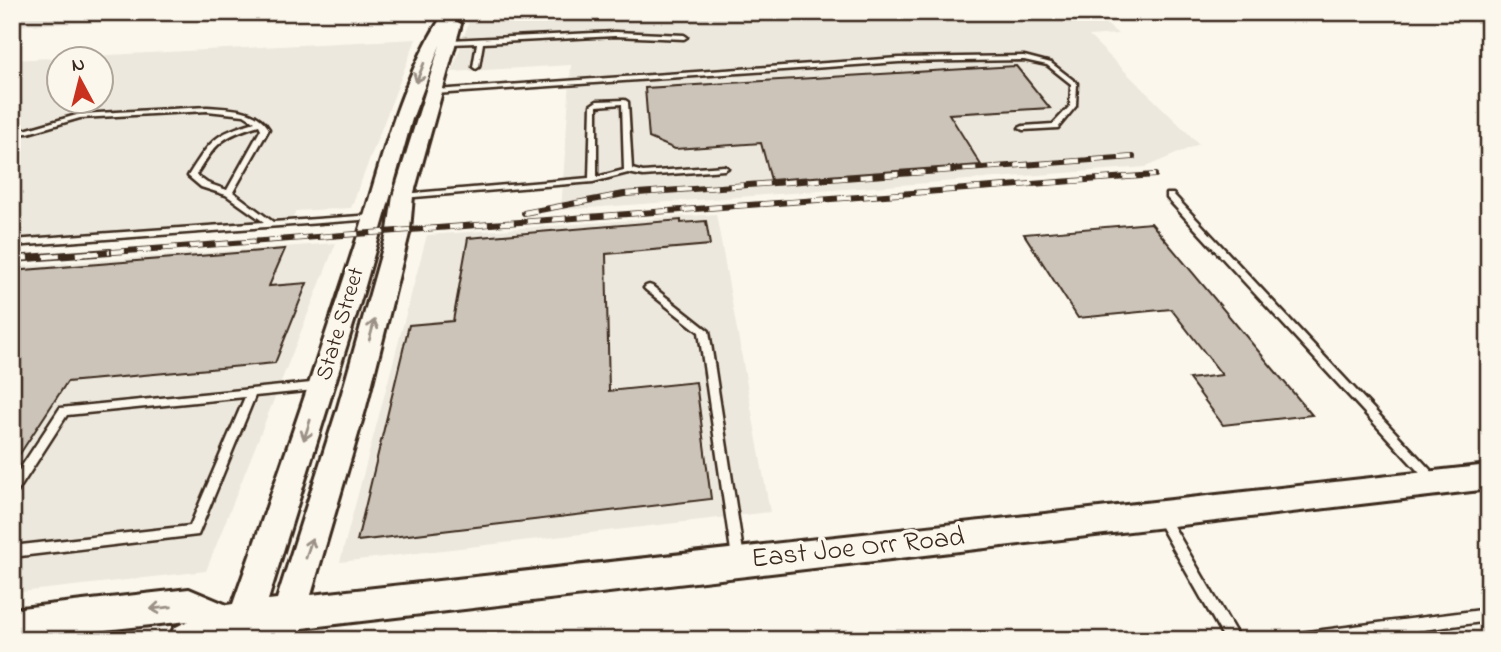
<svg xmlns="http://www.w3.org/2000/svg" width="1501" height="652" viewBox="0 0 1501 652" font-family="'Indie Flower',sans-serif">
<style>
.built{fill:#ede8dd;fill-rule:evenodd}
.building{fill:#ccc4b9;stroke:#3b2a1e;stroke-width:2}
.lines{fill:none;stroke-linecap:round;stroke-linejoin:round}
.service-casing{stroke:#3b2a1e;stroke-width:5}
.tertiary-casing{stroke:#3b2a1e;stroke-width:6}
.service{fill:#fbf7ec;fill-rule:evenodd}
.tertiary{fill:#fbf7ec;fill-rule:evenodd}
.rail-far1-casing{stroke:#3b2a1e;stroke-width:6}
.rail-casing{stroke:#3b2a1e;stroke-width:8}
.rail-far1{stroke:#fbf7ec;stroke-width:4.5;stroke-dasharray:13;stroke-linecap:butt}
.rail{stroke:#fbf7ec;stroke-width:5;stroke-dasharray:16;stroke-linecap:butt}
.oneway{stroke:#9b9085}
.labels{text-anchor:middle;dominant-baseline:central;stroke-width:7;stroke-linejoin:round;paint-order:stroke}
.street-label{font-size:23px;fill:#3b2a1e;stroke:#fbf7ec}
.near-street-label{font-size:28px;fill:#3b2a1e;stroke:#fbf7ec}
</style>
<rect width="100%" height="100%" fill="#fbf7ec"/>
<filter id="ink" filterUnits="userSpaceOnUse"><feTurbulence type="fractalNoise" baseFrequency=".0143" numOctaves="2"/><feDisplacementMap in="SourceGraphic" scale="14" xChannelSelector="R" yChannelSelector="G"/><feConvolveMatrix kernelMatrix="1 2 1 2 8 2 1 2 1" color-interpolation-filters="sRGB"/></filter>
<g filter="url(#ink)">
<g class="built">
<polygon points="12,12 300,12 12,26"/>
<polygon points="472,12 647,12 649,19 816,12 1092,12 1118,34 1089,36 1199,144 1146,167 561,210 571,65 452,72"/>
<path d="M416,39L351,208L296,211L289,228L12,248V60ZM60,60H102V102H60Z"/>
<polygon points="716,214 770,512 340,562 427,235"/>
<polygon points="336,243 206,571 12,593 12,267"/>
</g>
<g class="building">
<polygon points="1016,66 1050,108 949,114 981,165 771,180 761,143 675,149 649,138 645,88"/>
<polygon points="681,220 681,223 706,221 710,245 606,254 609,391 696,382 711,499 357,541 409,325 453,321 468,238"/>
<polygon points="1151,223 1312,415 1223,425 1189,379 1222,375 1171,309 1078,318 1024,234"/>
<polygon points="285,249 269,286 307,283 275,363 67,382 12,466 12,271"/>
</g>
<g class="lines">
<g class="service-casing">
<g id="service">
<polygon points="615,32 684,35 687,37 684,39 615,36 483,43 479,67 476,69 473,67 477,43 450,44 447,42 450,40"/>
<polygon points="1024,56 1051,63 1077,83 1076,106 1058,128 1023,130 1019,128 1023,126 1053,124 1070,106 1071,84 1047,65 1024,60 899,62 435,94 432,92 435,90 899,58"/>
<path d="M625,100L628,102L632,169L643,172L724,166L728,168L724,170L643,176L628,173L593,182L403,198L399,196L403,194L589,178L591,105L597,101ZM622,104L624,170L597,177V106Z"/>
<path d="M207,107C229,109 256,107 269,129L233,192L273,222L374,215L378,217L374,219L12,246V240L264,222L226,195L201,187L188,176C211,140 214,134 255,122L244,115L207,111L80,118L28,133L12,134V130L28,129L80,114ZM259,125L261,129L227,190L207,183L196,175C216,143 222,136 259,125Z"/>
<polygon points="1167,194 1173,194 1437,477 1439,480 1437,483 1433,485 1429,483 1167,198"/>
<polygon points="649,285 652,286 709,331 744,558 742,562 738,564 734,562 732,558 699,332 646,290 644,288 646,286"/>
<polygon points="321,382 325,383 326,386 325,389 255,396 198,535 12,557 12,546 190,526 245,397 67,415 16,494 12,496 12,481 60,408"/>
<polygon points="1161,511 1165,512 1240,640 1225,640 1157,520 1155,516 1157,512"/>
<polygon points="1489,609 1489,621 1350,640 1292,640 1294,635 1299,633"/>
</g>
</g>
<g class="tertiary-casing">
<path id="tertiary" d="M445,12H459L454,20L461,24L413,196L410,230L366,407L311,595L1489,465V489L302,628L298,640H264L266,632L257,633L255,640H169L174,628L188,621L12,640V609L189,589L227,605L233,604C275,485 316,365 355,245C381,166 398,82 445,12ZM440,45L393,196L388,230L338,407L277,599L268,600L365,286L412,119Z"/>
</g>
<use href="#service" class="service"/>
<use href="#tertiary" class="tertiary"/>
<g class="rail-far1-casing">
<g id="rail-far1">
<polyline points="524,213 624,194 1133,157"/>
<polyline points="86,254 1155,175"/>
</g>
</g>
<g class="rail-casing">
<polyline id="rail" points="12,259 110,252"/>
</g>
<use href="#rail-far1" class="rail-far1"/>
<use href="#rail" class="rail"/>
</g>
<defs><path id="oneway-shaft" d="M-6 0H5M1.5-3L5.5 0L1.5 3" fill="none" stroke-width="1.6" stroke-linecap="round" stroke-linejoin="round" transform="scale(1.75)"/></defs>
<g class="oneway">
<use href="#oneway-shaft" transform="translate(420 73) rotate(112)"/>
<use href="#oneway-shaft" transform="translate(372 330) rotate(-75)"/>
<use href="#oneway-shaft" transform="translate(307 430) rotate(108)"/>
<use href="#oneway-shaft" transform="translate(309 548) rotate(-73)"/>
<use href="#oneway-shaft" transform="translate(161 608) rotate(174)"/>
</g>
</g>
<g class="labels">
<g class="street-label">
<text transform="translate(341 324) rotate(-73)">State Street</text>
</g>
<g class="near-street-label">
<text transform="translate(858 549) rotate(-6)">East Joe Orr Road</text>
</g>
</g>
<rect width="1501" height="652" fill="none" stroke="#fbf7ec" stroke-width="42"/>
<rect x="21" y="21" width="1459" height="610" fill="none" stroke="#3b2a1e" stroke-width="2.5" filter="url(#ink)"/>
<g transform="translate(80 80) rotate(353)"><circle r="33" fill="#fbf7ec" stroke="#aea59a" stroke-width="2"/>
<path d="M0-5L12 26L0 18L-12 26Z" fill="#c8321e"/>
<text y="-10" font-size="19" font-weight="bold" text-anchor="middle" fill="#3b2a1e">N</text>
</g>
</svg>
